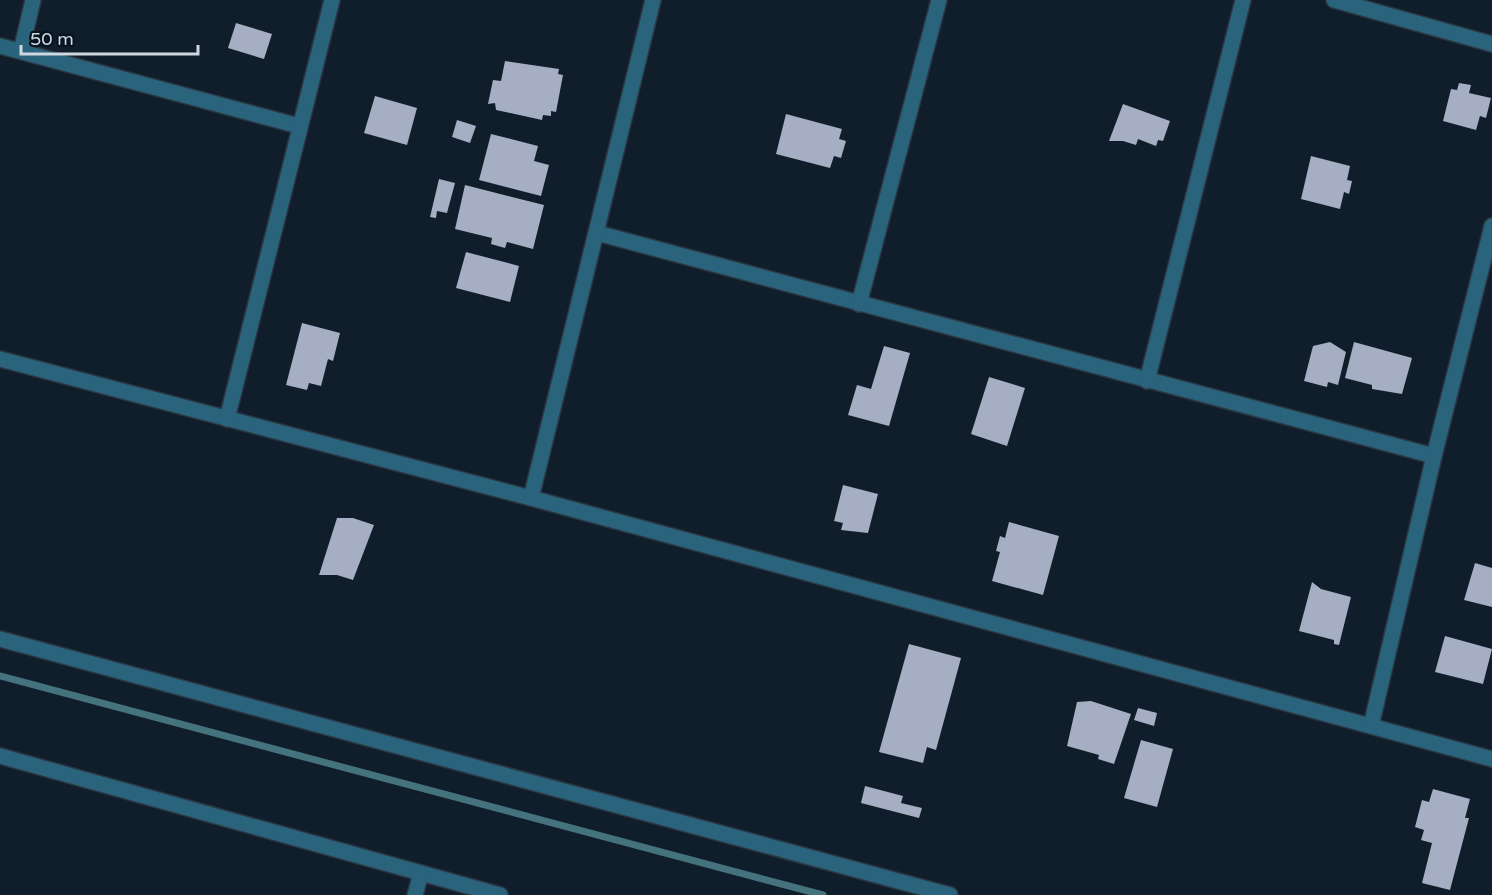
<svg xmlns="http://www.w3.org/2000/svg" width="1492" height="895" viewBox="0 0 1492 895" font-family="'Varela Round',sans-serif">
<style>
.lines{fill:none;stroke-linecap:round;stroke-linejoin:round}
.stream{stroke:#45737d;stroke-width:7}
.building{fill:#a5aec2}
.minor-casing{stroke:#2b3743;stroke-width:18}
.minor{stroke:#29637c;stroke-width:15}
</style>
<rect width="100%" height="100%" fill="#101d2a"/>
<g class="lines">
<polyline class="stream" points="0,676 823,895"/>
</g>
<g class="building">
<polygon points="236,23 272,34 264,59 228,48"/>
<polygon points="505,61 559,69 558,74 563,75 556,112 551,111 551,116 543,115 542,120 496,110 495,103 488,104 493,80 501,81"/>
<polygon points="1459,83 1471,85 1469,93 1491,98 1486,118 1480,116 1476,130 1443,121 1451,89 1457,90"/>
<polygon points="375,96 417,108 407,145 364,133"/>
<polygon points="1123,104 1170,121 1163,141 1158,140 1156,146 1138,139 1136,145 1123,141 1109,141"/>
<polygon points="786,114 842,129 839,139 846,141 841,158 834,156 830,168 776,154"/>
<polygon points="457,120 476,126 470,143 452,137"/>
<polygon points="491,134 538,146 534,161 549,165 541,196 479,180"/>
<polygon points="1311,156 1350,166 1347,180 1352,181 1349,194 1344,192 1340,209 1301,199"/>
<polygon points="439,179 455,183 447,213 437,211 436,218 430,217"/>
<polygon points="465,185 544,205 533,249 507,242 505,248 491,244 492,238 455,229"/>
<polygon points="466,252 519,266 510,302 456,288"/>
<polygon points="302,323 340,333 333,361 328,359 321,386 309,383 307,390 286,385"/>
<polygon points="1330,342 1346,352 1338,385 1328,382 1327,387 1304,381 1313,346"/>
<polygon points="1354,342 1412,358 1402,394 1372,389 1372,385 1345,378"/>
<polygon points="884,346 910,353 889,426 848,415 857,385 871,389"/>
<polygon points="989,377 1025,388 1007,446 971,434"/>
<polygon points="843,485 878,494 868,533 841,530 843,523 834,521"/>
<polygon points="337,518 353,518 374,525 353,580 337,575 319,575"/>
<polygon points="1009,522 1059,536 1043,595 992,581 1000,552 996,551 1000,536 1005,538"/>
<polygon points="1475,563 1492,568 1492,607 1464,600"/>
<polygon points="1312,582 1321,589 1351,597 1339,645 1334,644 1334,640 1299,631"/>
<polygon points="1445,636 1492,649 1483,684 1435,672"/>
<polygon points="909,644 961,658 936,750 927,747 923,763 879,752"/>
<polygon points="1091,701 1131,714 1114,764 1098,759 1099,755 1067,746 1077,702"/>
<polygon points="1138,708 1157,713 1154,726 1134,720"/>
<polygon points="1141,740 1173,749 1157,807 1124,798"/>
<polygon points="865,786 903,796 901,803 922,808 919,818 861,803"/>
<polygon points="1433,789 1470,799 1465,818 1469,818 1450,890 1422,883 1432,843 1421,840 1424,830 1415,827 1422,800 1429,802"/>
</g>
<g class="lines">
<g class="minor-casing">
<g id="minor">
<polyline points="1334,0 1492,44"/>
<polyline points="0,46 299,126"/>
<polyline points="21,51 33,0"/>
<polyline points="597,233 1434,456"/>
<polyline points="859,304 939,0"/>
<polyline points="0,359 531,498 1492,759"/>
<polyline points="1147,381 1243,0"/>
<polyline points="227,419 332,0"/>
<polyline points="531,498 653,0"/>
<polyline points="0,639 950,895"/>
<polyline points="1371,726 1434,456 1492,226"/>
<polyline points="0,756 500,895"/>
<polyline points="415,895 421,873"/>
</g>
</g>
<use href="#minor" class="minor"/>
</g>
<path d="M21 45v9h177v-9" fill="none" stroke="#cfd7e0" stroke-width="3"/>
<text x="30" y="45" font-size="18" fill="#cfd7e0" stroke="#071420" stroke-width="4.5" paint-order="stroke">50 m</text>
</svg>
